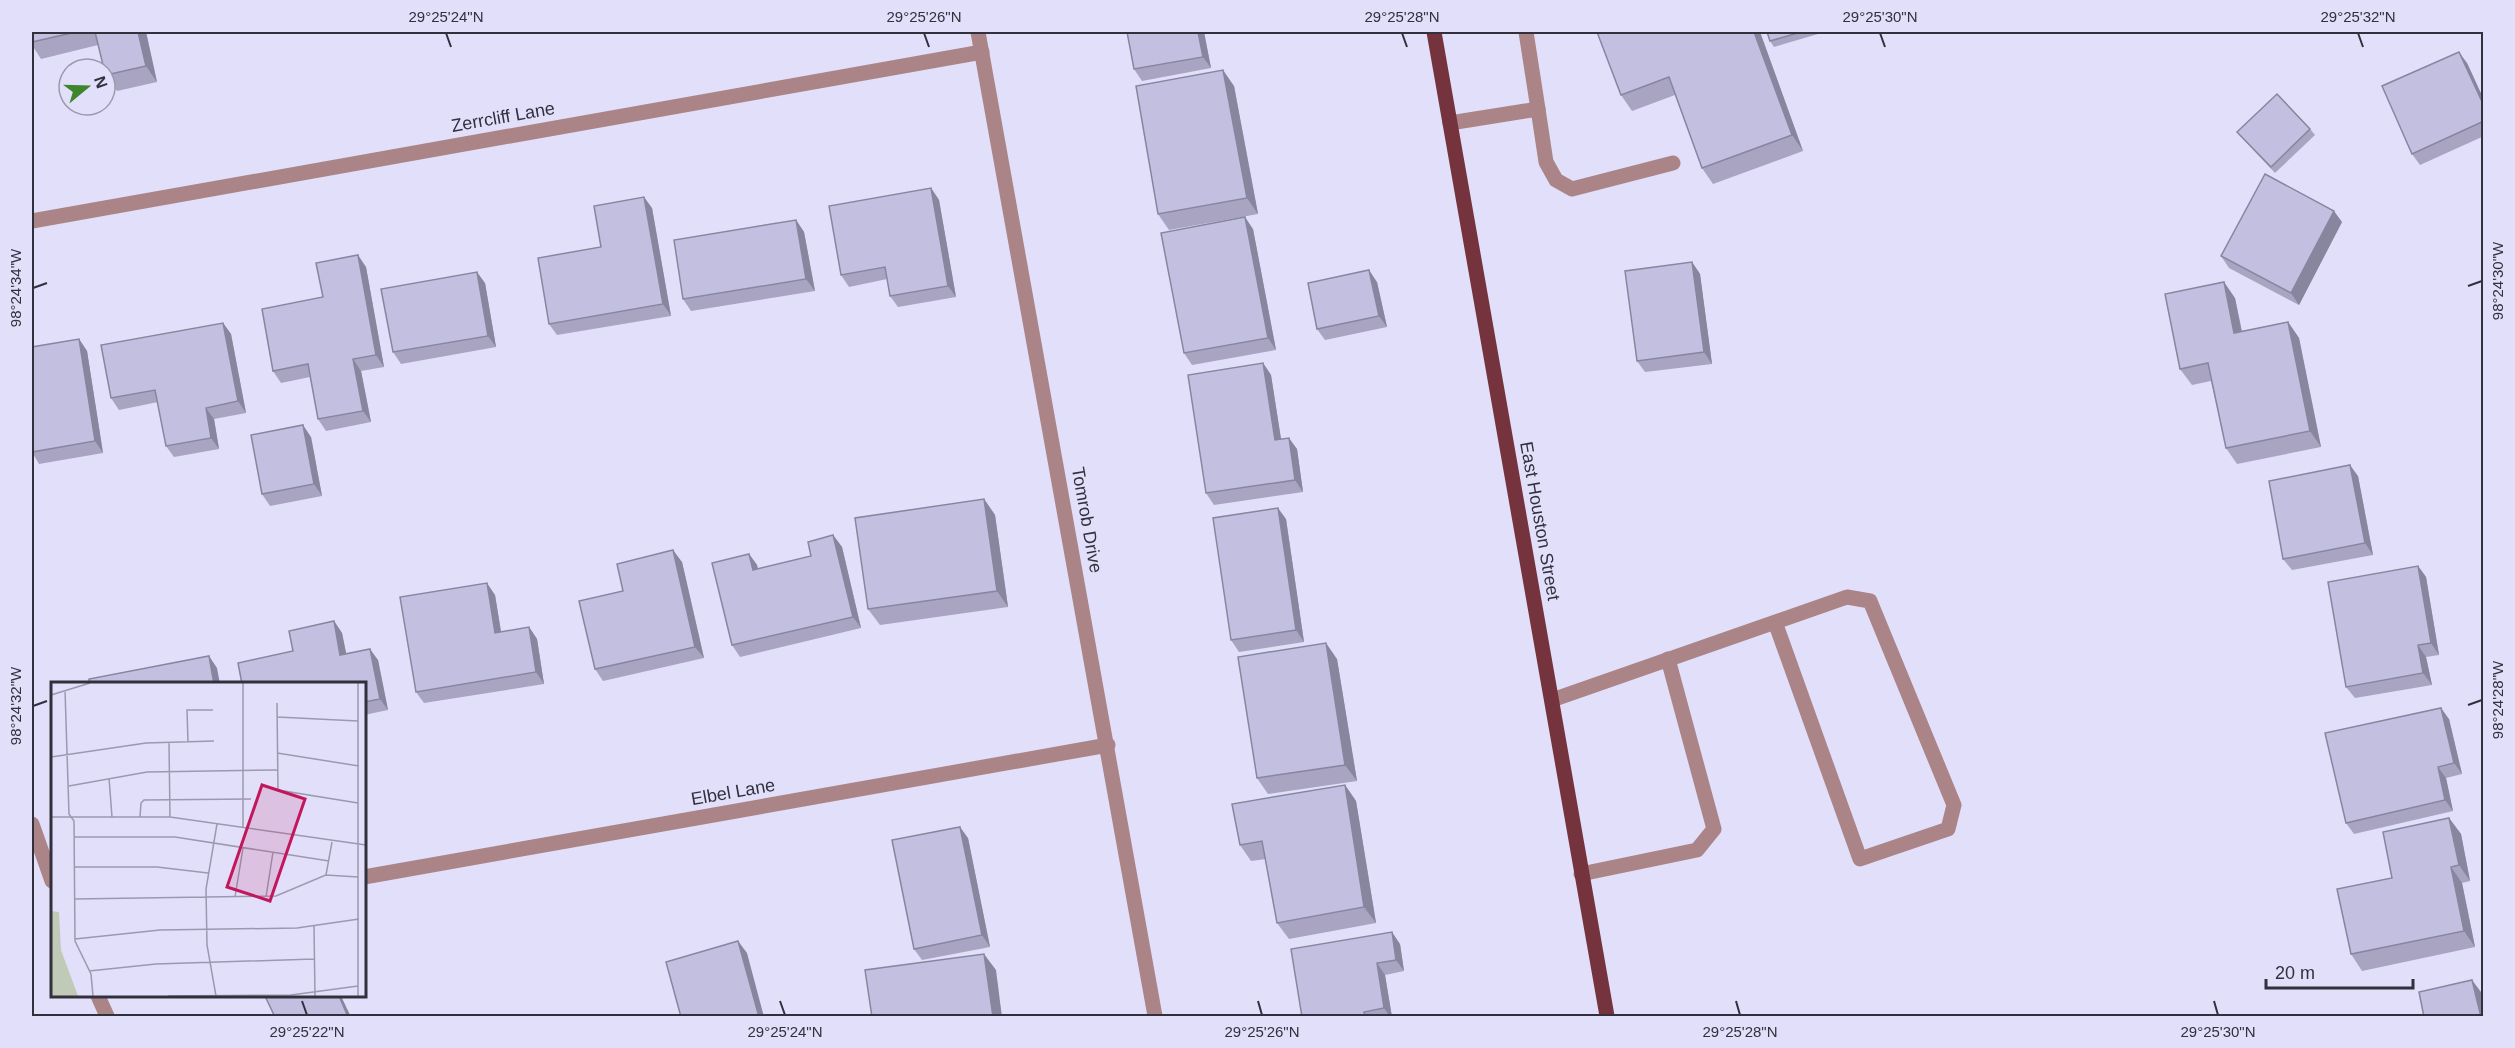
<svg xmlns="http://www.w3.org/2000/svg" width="2515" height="1048" viewBox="0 0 2515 1048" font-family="Arial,sans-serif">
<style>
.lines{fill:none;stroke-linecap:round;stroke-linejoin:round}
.minor{stroke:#aa8487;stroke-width:15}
.major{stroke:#75343d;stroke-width:15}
.wall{fill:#a8a4c2}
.shaded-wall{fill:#88869e}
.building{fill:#c3bfe1;stroke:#88869e;stroke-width:1.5}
.ticks{fill:none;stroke:#32303d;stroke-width:2}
.labels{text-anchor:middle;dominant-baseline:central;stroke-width:4.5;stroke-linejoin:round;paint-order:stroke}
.street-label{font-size:18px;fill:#32303d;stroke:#e2dffa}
.inset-road{fill:none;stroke:#9c99ae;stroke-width:1.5}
.view{fill:#c2185b;fill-opacity:0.15;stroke:#c2185b;stroke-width:3}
.inset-edge{fill:none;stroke:#32303d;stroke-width:3}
.neatline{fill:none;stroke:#32303d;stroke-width:2}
.ticks-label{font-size:15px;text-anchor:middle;fill:#32303d}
</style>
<rect width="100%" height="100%" fill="#e2dffa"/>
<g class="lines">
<g class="minor">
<polyline points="978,32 1155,1016"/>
<polyline points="1526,32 1538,109"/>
<polyline points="1450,123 1538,109 1546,162 1556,180 1572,189 1673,163"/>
<polyline points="32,221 982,52"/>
<polyline points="1552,700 1847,597 1870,601 1954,805 1948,829 1860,859 1775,622"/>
<polyline points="32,824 52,881"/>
<polyline points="1581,874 1697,850 1714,829 1668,659"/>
<polyline points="364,877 1108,745"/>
<polyline points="98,996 107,1016"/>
</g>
<polyline class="major" points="1434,32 1607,1016"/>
</g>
<g class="wall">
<polygon points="32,32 146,32 157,82 117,91 106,75 98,45 41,59 32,45"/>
<polygon points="1204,32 1211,68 1142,81 1134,69"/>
<polygon points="1760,32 1803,151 1713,184 1702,168 1675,95 1632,111 1621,95"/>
<polygon points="1767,32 1817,32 1818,34 1774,47 1770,41"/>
<polygon points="2467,63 2484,100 2484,136 2420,165 2412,154"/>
<polygon points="1234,86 1258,214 1169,230 1158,214"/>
<polygon points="2310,129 2315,135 2275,173 2242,138 2237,132"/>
<polygon points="931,188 939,200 956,297 898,307 890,296 887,279 849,287 841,275"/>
<polygon points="652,208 671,316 557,335 549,324"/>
<polygon points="796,220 804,232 815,291 691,311 683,299"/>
<polygon points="2342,222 2299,305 2229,268 2221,256"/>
<polygon points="1253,229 1276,350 1192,365 1184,353"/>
<polygon points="1692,262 1700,274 1712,364 1645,372 1637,361"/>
<polygon points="366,267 384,367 361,371 371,422 326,431 318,419 310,377 281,383 273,371 323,297"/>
<polygon points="1377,282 1387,327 1325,340 1317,329"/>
<polygon points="485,283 496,347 401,364 393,352"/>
<polygon points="2235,298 2242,331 2288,322 2299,338 2321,447 2237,464 2226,448 2211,381 2192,385 2180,369"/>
<polygon points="223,323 231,334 246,413 214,419 219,449 174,457 166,446 158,402 119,410 111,398"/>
<polygon points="79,339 87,351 103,453 39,464 32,452"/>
<polygon points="1263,363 1271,375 1281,439 1297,449 1303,492 1214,505 1206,493"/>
<polygon points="311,437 322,496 270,506 262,494"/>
<polygon points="2358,476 2373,555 2292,570 2283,559"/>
<polygon points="984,499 995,515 1008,607 880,625 868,609"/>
<polygon points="1286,519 1304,642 1239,652 1231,640"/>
<polygon points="833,535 842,547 861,628 740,657 732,645 749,554 757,565 758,569 811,556"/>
<polygon points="682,562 704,658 603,681 595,669 623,591"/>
<polygon points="2418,566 2426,577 2439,655 2426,657 2432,685 2355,698 2346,687"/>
<polygon points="495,595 501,632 529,627 537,639 544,684 424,703 416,692"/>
<polygon points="334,621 342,633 346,654 378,660 388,710 364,715 364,684 293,651"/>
<polygon points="1337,659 1357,781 1268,794 1257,778"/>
<polygon points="2449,719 2462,774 2446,778 2453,811 2354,834 2346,823"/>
<polygon points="1345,785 1356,801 1376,923 1289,939 1277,923 1266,859 1251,861 1240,845"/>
<polygon points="2449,818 2461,834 2470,881 2462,883 2475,947 2362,971 2351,954 2392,878"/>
<polygon points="968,838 990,947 922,960 914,949"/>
<polygon points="1400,944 1404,971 1385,975 1392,1017 1302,1017"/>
</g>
<g class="shaded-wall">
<polygon points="138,32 146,32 157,82 146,66"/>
<polygon points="1198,32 1204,32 1211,68 1203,57"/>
<polygon points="1754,32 1760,32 1803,151 1792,135"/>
<polygon points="2459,52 2467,63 2484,100 2484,106"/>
<polygon points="1223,70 1234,86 1258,214 1247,198"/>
<polygon points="931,188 939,200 956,297 948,286"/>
<polygon points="644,197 652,208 671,316 663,304"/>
<polygon points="2334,211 2342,222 2299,305 2291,293"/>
<polygon points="1245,217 1253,229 1276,350 1268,338"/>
<polygon points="796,220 804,232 815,291 806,279"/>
<polygon points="358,255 366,267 384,367 376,355"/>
<polygon points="1692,262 1700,274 1712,364 1704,352"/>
<polygon points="1369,270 1377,282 1387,327 1379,316"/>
<polygon points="477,272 485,283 496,347 488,336"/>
<polygon points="2224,282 2235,298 2245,349 2234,333"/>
<polygon points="2288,322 2299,338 2321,447 2310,431"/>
<polygon points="223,323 231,334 246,413 238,401"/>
<polygon points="79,339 87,351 103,453 95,441"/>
<polygon points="353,359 361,371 371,422 363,411"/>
<polygon points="1263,363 1271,375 1283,452 1275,440"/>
<polygon points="206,408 214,419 219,449 211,438"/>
<polygon points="303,425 311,437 322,496 314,484"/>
<polygon points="1289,438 1297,449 1303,492 1295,480"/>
<polygon points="2350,465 2358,476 2373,555 2365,543"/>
<polygon points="984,499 995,515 1008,607 997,591"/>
<polygon points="1278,508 1286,519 1304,642 1296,630"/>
<polygon points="833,535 842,547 861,628 853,617"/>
<polygon points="673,550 682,562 704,658 695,647"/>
<polygon points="749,554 757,565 761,582 753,570"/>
<polygon points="2418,566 2426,577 2439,655 2431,643"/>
<polygon points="487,583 495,595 503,644 495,633"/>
<polygon points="334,621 342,633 349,667 340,655"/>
<polygon points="529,627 537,639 544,684 536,672"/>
<polygon points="1326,643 1337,659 1357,781 1345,765"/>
<polygon points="2418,645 2426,657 2432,685 2423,673"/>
<polygon points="370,649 378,660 388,710 380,699"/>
<polygon points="209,656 217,668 220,684 214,684"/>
<polygon points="2441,708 2449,719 2462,774 2454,763"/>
<polygon points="2438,767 2446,778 2453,811 2445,800"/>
<polygon points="1345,785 1356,801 1376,923 1364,907"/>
<polygon points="2449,818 2461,834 2470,881 2459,865"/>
<polygon points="960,827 968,838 990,947 982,935"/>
<polygon points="2451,867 2462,883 2475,947 2464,931"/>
<polygon points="1392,932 1400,944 1404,971 1396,960"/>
<polygon points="738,941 747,953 764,1017 759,1017"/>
<polygon points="984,954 996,970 1002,1017 993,1017"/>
<polygon points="1377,963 1385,975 1392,1017 1390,1017 1384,1008"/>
<polygon points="2472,980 2481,992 2484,1005 2484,1017 2481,1017"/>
<polygon points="339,996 341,996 351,1017 348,1017"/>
</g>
<g class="building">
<polygon points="32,32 76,32 32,42"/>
<polygon points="95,32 138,32 146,66 106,75 105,69 104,69"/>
<polygon points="1127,32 1198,32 1203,57 1134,69"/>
<polygon points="1597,32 1754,32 1792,135 1702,168 1669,77 1621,95"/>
<polygon points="1767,32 1801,32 1770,41"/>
<polygon points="2459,52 2484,106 2484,121 2412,154 2382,86"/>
<polygon points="1223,70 1247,198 1158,214 1136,86"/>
<polygon points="2277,94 2310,129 2271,167 2237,132"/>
<polygon points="2265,174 2334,211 2291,293 2221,256"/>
<polygon points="931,188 948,286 890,296 885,267 841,275 829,206"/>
<polygon points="644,197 663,304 549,324 538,258 601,247 594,206"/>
<polygon points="1245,217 1268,338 1184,353 1161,233"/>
<polygon points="796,220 806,279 683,299 674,240"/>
<polygon points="358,255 376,355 353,359 363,411 318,419 308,364 273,371 262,309 323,297 316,263"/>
<polygon points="1692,262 1704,352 1637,361 1625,271"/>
<polygon points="1369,270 1379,316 1317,329 1308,283"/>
<polygon points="477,272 488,336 393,352 381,289"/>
<polygon points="2224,282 2234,333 2288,322 2310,431 2226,448 2208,363 2180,369 2165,294"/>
<polygon points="223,323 238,401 206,408 211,438 166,446 155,390 111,398 101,345"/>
<polygon points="79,339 95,441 32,452 32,347"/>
<polygon points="1263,363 1275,440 1289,438 1295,480 1206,493 1188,375"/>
<polygon points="303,425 314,484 262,494 251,435"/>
<polygon points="2350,465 2365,543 2283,559 2269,481"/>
<polygon points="984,499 997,591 868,609 855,518"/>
<polygon points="1278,508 1296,630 1231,640 1213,518"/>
<polygon points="833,535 853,617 732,645 712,563 749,554 753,570 811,556 808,542"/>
<polygon points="673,550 695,647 595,669 579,601 623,591 617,564"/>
<polygon points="2418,566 2431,643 2418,645 2423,673 2346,687 2328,582"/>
<polygon points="487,583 495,633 529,627 536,672 416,692 400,597"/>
<polygon points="334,621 340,655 370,649 380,699 364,702 364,684 242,684 238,663 293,651 289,631"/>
<polygon points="1326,643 1345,765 1257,778 1238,657"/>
<polygon points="209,656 214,684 90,684 89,679"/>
<polygon points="2441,708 2454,763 2438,767 2445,800 2346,823 2325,733"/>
<polygon points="1345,785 1364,907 1277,923 1262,841 1240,845 1232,804"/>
<polygon points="2449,818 2459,865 2451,867 2464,931 2351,954 2337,889 2392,878 2383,832"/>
<polygon points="960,827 982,935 914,949 892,840"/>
<polygon points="1392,932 1396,960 1377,963 1384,1008 1364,1012 1365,1017 1302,1017 1291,949"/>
<polygon points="738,941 759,1017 681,1017 666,962"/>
<polygon points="984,954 993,1017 872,1017 865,970"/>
<polygon points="2472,980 2481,1017 2424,1017 2419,992"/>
<polygon points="265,996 339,996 348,1017 275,1017"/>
</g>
<path class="ticks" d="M446,33L451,47M924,33L929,47M1402,33L1407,47M1880,33L1885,47M2358,33L2363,47M2468,286L2482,281M33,288L47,283M2468,705L2482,700M33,706L47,701M302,1001L307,1015M780,1001L785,1015M1258,1001L1262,1015M1736,1001L1740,1015M2214,1001L2218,1015"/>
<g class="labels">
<g class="street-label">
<text transform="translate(503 117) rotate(-10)">Zerrcliff Lane</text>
<text transform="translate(1087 520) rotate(80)">Tomrob Drive</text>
<text transform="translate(1540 521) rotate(80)">East Houston Street</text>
<text transform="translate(733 792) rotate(-10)">Elbel Lane</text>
</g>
</g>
<g transform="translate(51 682)">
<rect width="315" height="315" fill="#e2dffa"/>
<path d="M0,229L8,230L10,268L27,314H0Z" fill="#c0cab7"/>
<path class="inset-road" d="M307,1V314M14,8L18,132L23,139L24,259L40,292L42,314M0,13L39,1M226,21L227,108L307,121M226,35L307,39M137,60L136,28H162M118,61L119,135M226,71L308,84M0,75L95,61L163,59M58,96L61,135M18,104L96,90L226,88M0,135H119L315,163M89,135L90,121L93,118L200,117M192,146V1M23,155H124L278,179M23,185H106L157,191M275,193L307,195M184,215L192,166M215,215L222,170M23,217L225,214L275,193L281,160M263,244L264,314M24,257L109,248L246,246L308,237M38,289L105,282L263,277M117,314L240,313L307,304M165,314L156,263L155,207L166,142"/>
<path class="view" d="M211,103L254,117L219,219L176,205Z"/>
<rect width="315" height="315" class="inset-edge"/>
</g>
<rect width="2515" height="1048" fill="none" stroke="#e2dffa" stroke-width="66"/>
<g transform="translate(87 87) rotate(71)"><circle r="28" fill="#e2dffa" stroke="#9c99ae" stroke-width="1.5"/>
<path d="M0-4.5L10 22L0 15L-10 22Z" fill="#3e862d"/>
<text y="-9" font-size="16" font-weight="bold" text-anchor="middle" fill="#32303d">N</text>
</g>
<path d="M2266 979v9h147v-9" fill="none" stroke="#32303d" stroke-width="3"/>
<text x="2275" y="979" font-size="18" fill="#32303d" stroke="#e2dffa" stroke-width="4.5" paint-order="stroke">20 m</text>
<rect x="33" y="33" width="2449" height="982" class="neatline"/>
<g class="ticks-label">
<text x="446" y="22">29°25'24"N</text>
<text x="924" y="22">29°25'26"N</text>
<text x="1402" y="22">29°25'28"N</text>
<text x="1880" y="22">29°25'30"N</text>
<text x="2358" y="22">29°25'32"N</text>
<text transform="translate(2498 281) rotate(-90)" y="5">98°24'30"W</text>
<text transform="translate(16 288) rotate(-90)" y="5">98°24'34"W</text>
<text transform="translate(2498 700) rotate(-90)" y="5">98°24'28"W</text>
<text transform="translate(16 706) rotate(-90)" y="5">98°24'32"W</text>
<text x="307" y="1037">29°25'22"N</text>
<text x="785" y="1037">29°25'24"N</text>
<text x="1262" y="1037">29°25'26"N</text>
<text x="1740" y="1037">29°25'28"N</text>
<text x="2218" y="1037">29°25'30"N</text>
</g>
</svg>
